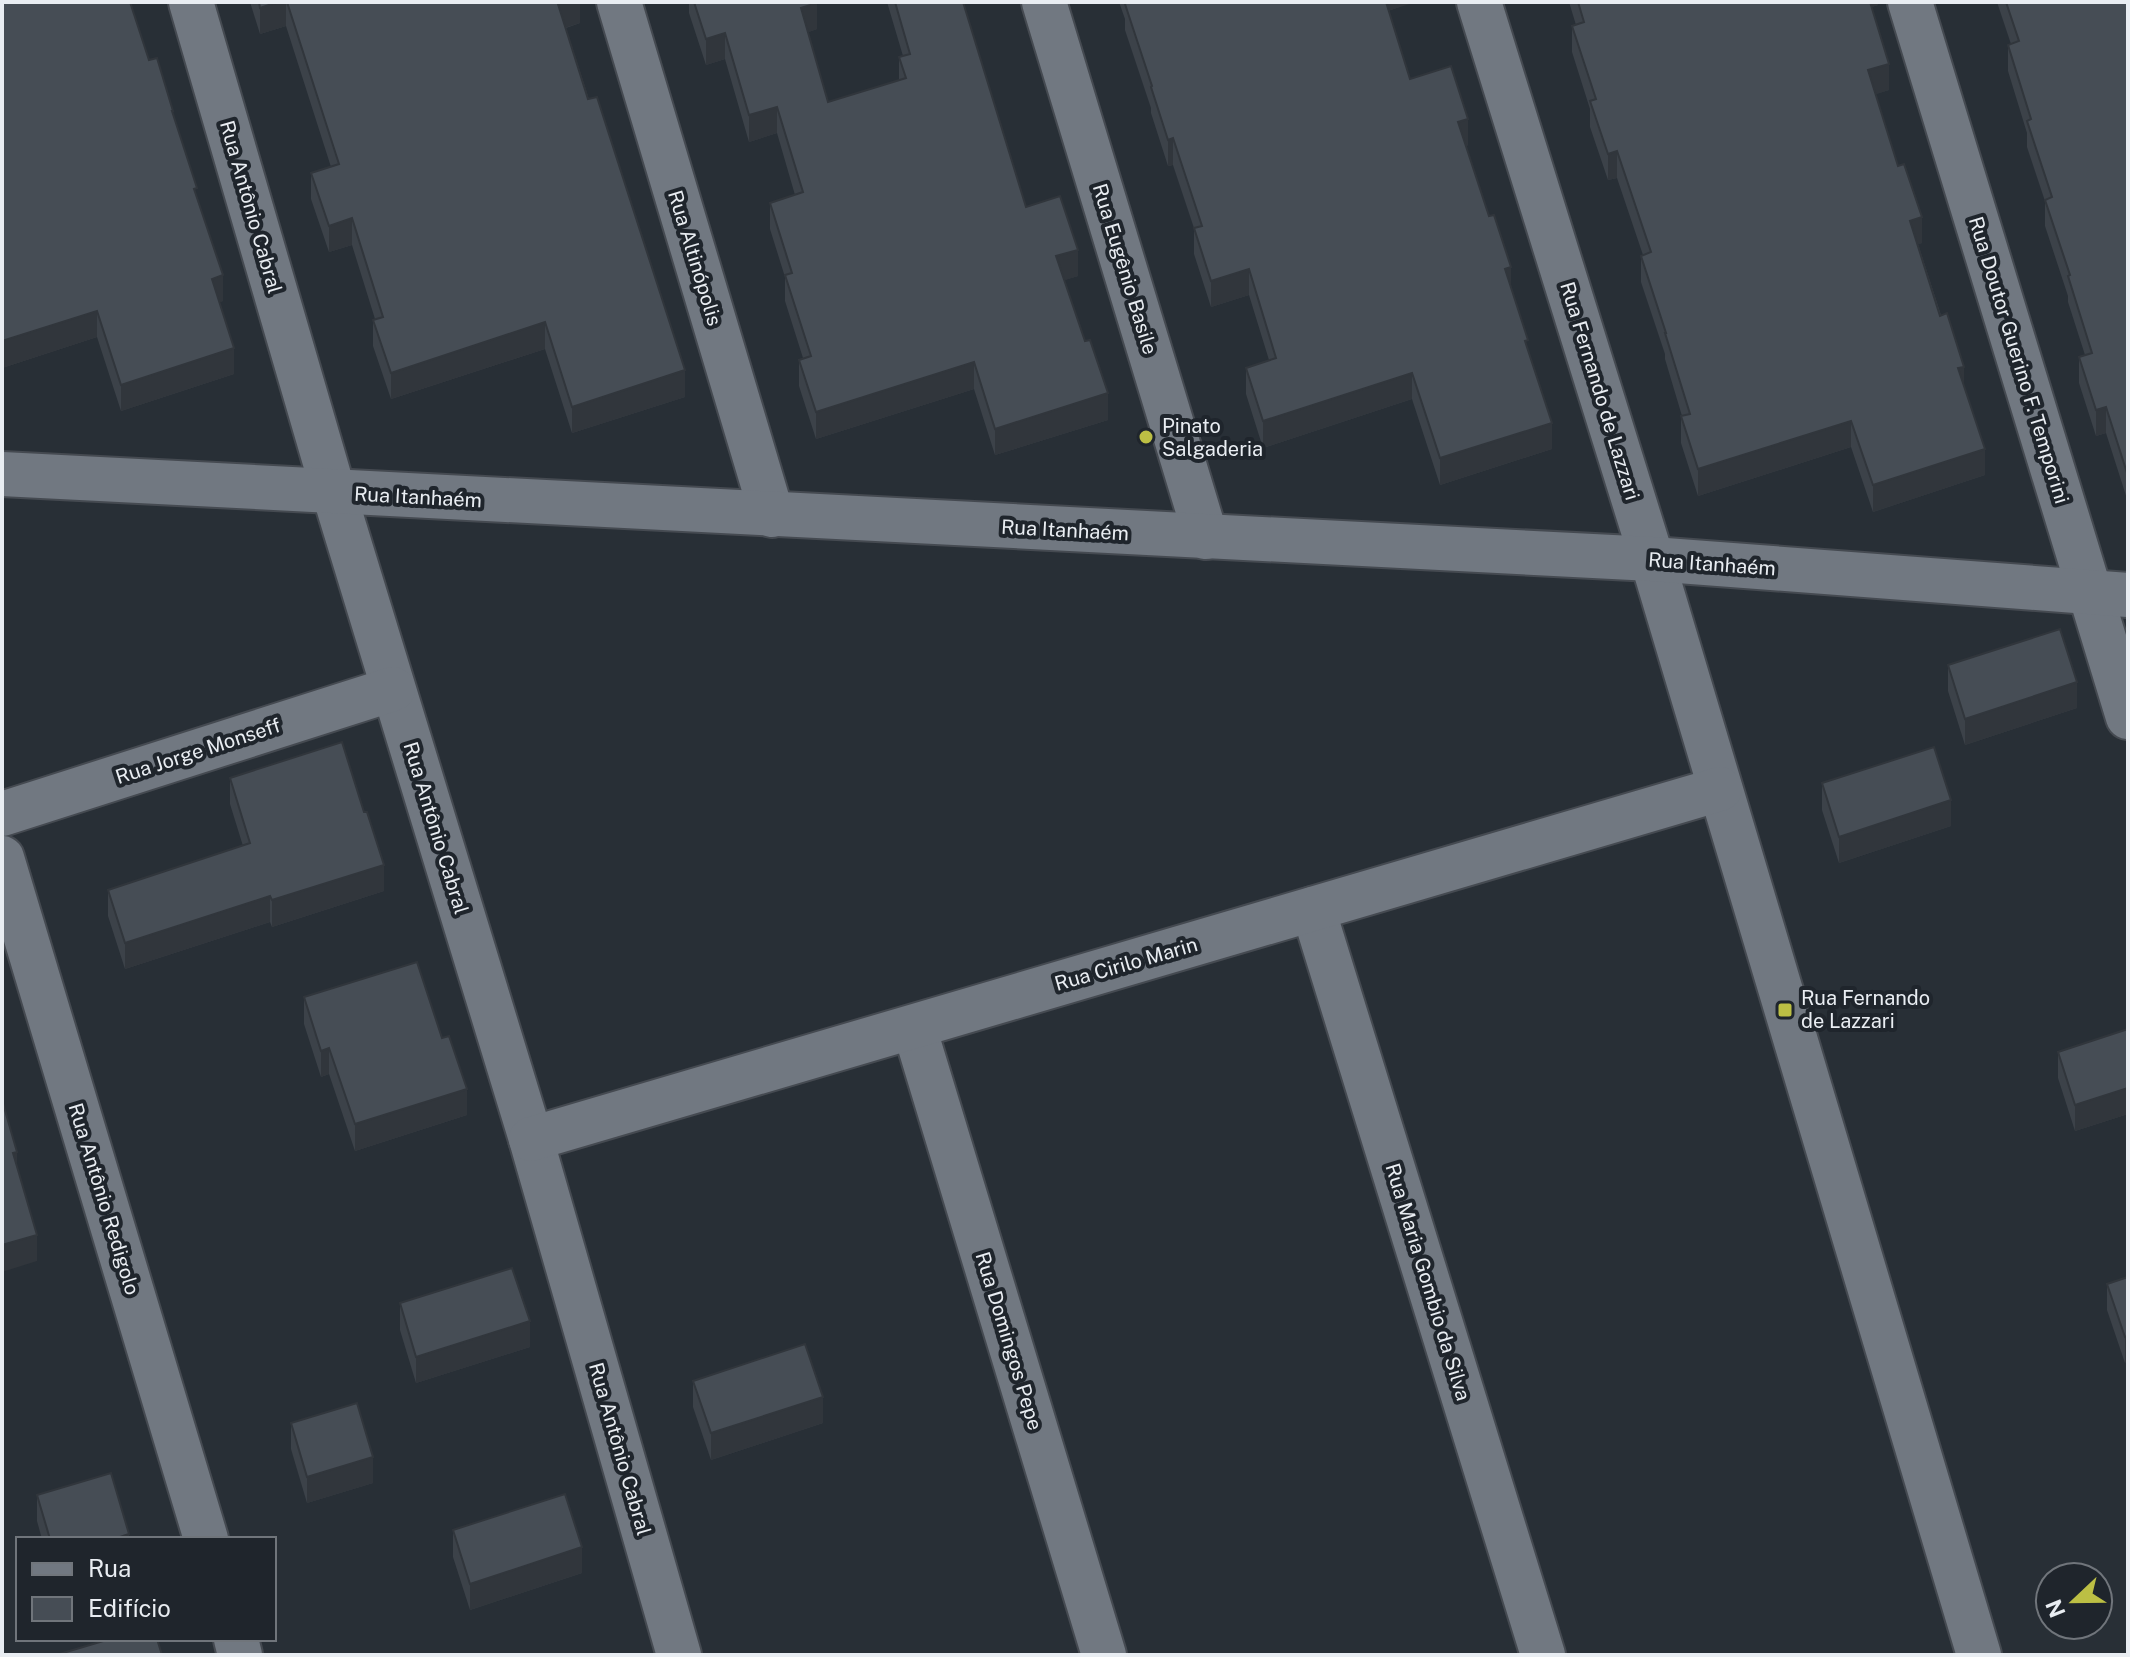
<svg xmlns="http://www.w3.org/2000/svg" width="2130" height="1657" viewBox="0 0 2130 1657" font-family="'Public Sans',sans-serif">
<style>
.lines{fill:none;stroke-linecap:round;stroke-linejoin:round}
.minor-casing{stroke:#454a51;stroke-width:48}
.minor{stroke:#717881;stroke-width:44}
.wall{fill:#3c4249}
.shaded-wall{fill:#31363c}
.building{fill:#464d55;stroke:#31363c;stroke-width:2}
.poi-dot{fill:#bcbf44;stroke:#1f252c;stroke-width:3}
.labels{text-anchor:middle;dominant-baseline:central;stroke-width:8;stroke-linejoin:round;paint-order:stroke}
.street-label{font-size:20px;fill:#e9edf2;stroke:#1f252c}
.poi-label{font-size:20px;fill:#e9edf2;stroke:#1f252c;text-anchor:start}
</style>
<rect width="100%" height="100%" fill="#282f36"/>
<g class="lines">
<g class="minor-casing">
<g id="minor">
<polyline points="191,2 334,493 531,1139 679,1655"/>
<polyline points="619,2 772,515"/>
<polyline points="1044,2 1206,537"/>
<polyline points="1479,2 1652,559 1979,1655"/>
<polyline points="1910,2 2128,717"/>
<polyline points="2,474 1652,559 2128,595"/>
<polyline points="2,814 393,689"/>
<polyline points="2,858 206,1539"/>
<polyline points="1313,909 1543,1655"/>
<polyline points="914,1027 1104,1655"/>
<polyline points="531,1139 1720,789"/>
<polyline points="236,1639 240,1655"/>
</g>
</g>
<use href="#minor" class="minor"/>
</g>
<g class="wall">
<polygon points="250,2 580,2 580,23 566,28 685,397 572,433 545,349 391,399 373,346 373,320 375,319 352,245 329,252 311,199 311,173 331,167 286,26 260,34"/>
<polygon points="689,2 817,2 817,29 808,32 828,102 899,80 899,57 903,56 887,2 963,2 1026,207 1078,276 1064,280 1108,420 995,455 974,389 816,439 799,386 799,360 803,358 785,301 785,277 770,229 770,203 795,195 777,133 749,142 725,59 706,65 689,13"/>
<polygon points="1119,2 1413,2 1388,11 1410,79 1468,145 1466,146 1511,289 1528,350 1552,449 1440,485 1412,399 1263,448 1246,394 1246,368 1269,360 1249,295 1211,307 1194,254 1194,228 1173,165 1168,166 1151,113 1151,108 1125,30 1125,19"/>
<polygon points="1569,2 1878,2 1878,5 1871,7 1889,90 1875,94 1922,243 1918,244 1964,386 1985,475 1873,512 1851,447 1698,496 1681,443 1681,416 1682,416 1665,359 1665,354 1641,282 1641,256 1643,255 1617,178 1608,180 1590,127 1590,109 1572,52 1572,26 1576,25"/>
<polygon points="1997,2 2128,2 2128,502 2106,433 2096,436 2079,383 2079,357 2085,355 2068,302 2068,296 2045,226 2045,201 2027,147 2027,133 2008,71 2008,45 2011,44"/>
<polygon points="149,60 173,117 197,198 223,301 219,302 234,374 121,411 97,337 2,368"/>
<polygon points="1948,665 2077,708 1965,745 1948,691"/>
<polygon points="230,778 384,891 272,927 270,922 125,969 108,916 108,890 243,846 230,804"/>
<polygon points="1822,783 1951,826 1839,863 1822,810"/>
<polygon points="304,997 442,1038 467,1115 355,1151 329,1074 321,1077 304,1024"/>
<polygon points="2128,1029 2128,1114 2075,1131 2058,1078 2058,1052"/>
<polygon points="2128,1277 2125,1363 2107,1310 2107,1284"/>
<polygon points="400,1303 530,1347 416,1383 400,1330"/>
<polygon points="693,1381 823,1423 711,1460 693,1407"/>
<polygon points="291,1423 373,1483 307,1503 291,1449"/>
<polygon points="37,1495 129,1539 42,1539 37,1521"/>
<polygon points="453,1530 582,1573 470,1610 453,1557"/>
</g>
<g class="shaded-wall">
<polygon points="278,2 286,2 286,26 260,34 260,8"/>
<polygon points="563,2 580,2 580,23 558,30 558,4"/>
<polygon points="1381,2 1413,2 1413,3 1381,13"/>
<polygon points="1864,2 1878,2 1878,5 1864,10"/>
<polygon points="817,3 817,29 801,35 801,8"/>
<polygon points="725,33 725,59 706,65 706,39"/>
<polygon points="1889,64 1889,90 1868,97 1868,70"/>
<polygon points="777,107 777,133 749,142 749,115"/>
<polygon points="1468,119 1468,145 1458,149 1458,122"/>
<polygon points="1173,138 1173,165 1168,166 1168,140"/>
<polygon points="1617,151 1617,178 1608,180 1608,154"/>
<polygon points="1922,217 1922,243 1910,247 1910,221"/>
<polygon points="352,218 352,245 329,252 329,226"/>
<polygon points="1078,250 1078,276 1056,283 1056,256"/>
<polygon points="1511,267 1511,294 1505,269"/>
<polygon points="1249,269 1249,295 1211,307 1211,281"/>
<polygon points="223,275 223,301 212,305 212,279"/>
<polygon points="97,311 97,337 2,368 2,341"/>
<polygon points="545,322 545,349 391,399 391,373"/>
<polygon points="234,348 234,374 121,411 121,385"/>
<polygon points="974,362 974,389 816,439 816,412"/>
<polygon points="1964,367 1964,393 1958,368"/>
<polygon points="685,370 685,397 572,433 572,407"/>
<polygon points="1412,373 1412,399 1263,448 1263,421"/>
<polygon points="1108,393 1108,420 995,455 995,429"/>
<polygon points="2106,407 2106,433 2096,436 2096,410"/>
<polygon points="1851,421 1851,447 1698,496 1698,469"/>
<polygon points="1552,423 1552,449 1440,485 1440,458"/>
<polygon points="1985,449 1985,475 1873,512 1873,485"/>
<polygon points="2077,682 2077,708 1965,745 1965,719"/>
<polygon points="1951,800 1951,826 1839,863 1839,837"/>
<polygon points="384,865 384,891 272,927 272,900"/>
<polygon points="270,896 270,922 125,969 125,943"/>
<polygon points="329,1048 329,1074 321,1077 321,1051"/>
<polygon points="2128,1088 2128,1114 2075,1131 2075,1105"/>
<polygon points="467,1089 467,1115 355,1151 355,1124"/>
<polygon points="17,1152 17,1178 13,1153"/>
<polygon points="37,1235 37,1261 2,1272 2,1245"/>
<polygon points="530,1321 530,1347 416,1383 416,1357"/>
<polygon points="2128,1336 2128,1362 2125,1363 2125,1337"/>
<polygon points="823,1397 823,1423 711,1460 711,1433"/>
<polygon points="373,1457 373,1483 307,1503 307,1477"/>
<polygon points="129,1534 129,1539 114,1539"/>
<polygon points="582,1547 582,1573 470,1610 470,1584"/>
</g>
<g class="building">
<polygon points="2,2 130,2 149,60 157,58 173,111 172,111 197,188 194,189 223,275 212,279 234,348 121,385 97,311 2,341"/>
<polygon points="259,2 278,2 260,8"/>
<polygon points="287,2 563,2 558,4 588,99 597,97 685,370 572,407 545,322 391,373 373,320 383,317 352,218 329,226 311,173 339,164"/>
<polygon points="694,2 817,2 817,3 801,8 828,102 906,78 899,57 910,54 895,2 963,2 1026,207 1060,196 1078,250 1056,256 1085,341 1090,340 1108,393 995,429 974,362 816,412 799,360 811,356 785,275 792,273 770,203 803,192 777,107 749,115 725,33 706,39"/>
<polygon points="1128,2 1386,2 1410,79 1451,66 1468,119 1458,122 1489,216 1494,215 1511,267 1505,269 1528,340 1525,341 1552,423 1440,458 1412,373 1263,421 1246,368 1276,358 1249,269 1211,281 1194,228 1202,226 1173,138 1168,140 1151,87 1152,86 1125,4"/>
<polygon points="1578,2 1870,2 1889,64 1868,70 1898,166 1904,164 1922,217 1910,221 1940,316 1947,313 1964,367 1958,368 1985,449 1873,485 1851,421 1698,469 1681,416 1690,414 1665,333 1666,333 1641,256 1651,252 1617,151 1608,154 1590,101 1596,99 1572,26 1584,22"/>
<polygon points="2006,2 2128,2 2128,476 2106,407 2096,410 2079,357 2092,353 2068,276 2070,275 2045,200 2052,197 2027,121 2031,119 2008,45 2019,41"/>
<polygon points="2060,629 2077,682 1965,719 1948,665"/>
<polygon points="342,742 364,812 367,812 384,865 272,900 270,896 125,943 108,890 250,843 230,778"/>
<polygon points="1934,747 1951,800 1839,837 1822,783"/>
<polygon points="417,962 442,1038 449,1036 467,1089 355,1124 329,1048 321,1051 304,997"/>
<polygon points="2128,1029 2128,1088 2075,1105 2058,1052"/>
<polygon points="2,1100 17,1152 13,1153 37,1235 2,1245"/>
<polygon points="512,1268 530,1321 416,1357 400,1303"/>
<polygon points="2128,1277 2128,1336 2125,1337 2107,1284"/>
<polygon points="805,1344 823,1397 711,1433 693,1381"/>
<polygon points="357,1403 373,1457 307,1477 291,1423"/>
<polygon points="111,1473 129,1534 114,1539 50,1539 37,1495"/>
<polygon points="565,1494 582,1547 470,1584 453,1530"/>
<polygon points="110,1639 157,1639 162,1655 56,1655"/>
</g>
<g class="poi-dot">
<circle cx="1146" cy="437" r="8"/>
<rect x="1777" y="1002" width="16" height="16" rx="4"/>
</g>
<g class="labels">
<g class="street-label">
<text transform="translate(251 207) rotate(74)">Rua Antônio Cabral</text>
<text transform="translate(695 258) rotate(73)">Rua Altinópolis</text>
<text transform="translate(1125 269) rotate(73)">Rua Eugênio Basile</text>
<text transform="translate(2019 360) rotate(73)">Rua Doutor Guerino F. Temporini</text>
<text transform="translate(1600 391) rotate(73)">Rua Fernando de Lazzari</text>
<text transform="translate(418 497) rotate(3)">Rua Itanhaém</text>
<text transform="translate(1065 530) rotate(3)">Rua Itanhaém</text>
<text transform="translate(1712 564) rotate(4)">Rua Itanhaém</text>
<text transform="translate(198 751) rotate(-18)">Rua Jorge Monseff</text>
<text transform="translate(436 828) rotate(73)">Rua Antônio Cabral</text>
<text transform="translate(1126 964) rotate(-16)">Rua Cirilo Marin</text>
<text transform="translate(104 1199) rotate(73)">Rua Antônio Redigolo</text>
<text transform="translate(1428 1282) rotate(73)">Rua Maria Gombio da Silva</text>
<text transform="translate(1009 1341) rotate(73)">Rua Domingos Pepe</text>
<text transform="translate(620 1449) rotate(74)">Rua Antônio Cabral</text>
</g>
<g class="poi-label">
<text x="1162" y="426">Pinato<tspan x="1162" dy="23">Salgaderia</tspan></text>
<text x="1801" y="998">Rua Fernando<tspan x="1801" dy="23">de Lazzari</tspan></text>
</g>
</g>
<rect width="2130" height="1657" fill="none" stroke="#e9edf2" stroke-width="8"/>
<rect x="16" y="1537" width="260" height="104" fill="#1f252c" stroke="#70757b" stroke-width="2"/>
<rect x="32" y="1563" width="40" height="12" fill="#717881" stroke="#70757b" stroke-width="2"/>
<text x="88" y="1577" font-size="24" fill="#e9edf2">Rua</text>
<rect x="32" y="1597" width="40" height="24" fill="#464d55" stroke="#70757b" stroke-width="2"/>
<text x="88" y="1617" font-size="24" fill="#e9edf2">Edifício</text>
<g transform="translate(2074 1601) rotate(248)"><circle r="38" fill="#1f252c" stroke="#70757b" stroke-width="2"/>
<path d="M0-6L14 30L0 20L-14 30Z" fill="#bcbf44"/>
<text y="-12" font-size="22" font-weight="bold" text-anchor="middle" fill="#e9edf2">N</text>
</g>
</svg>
